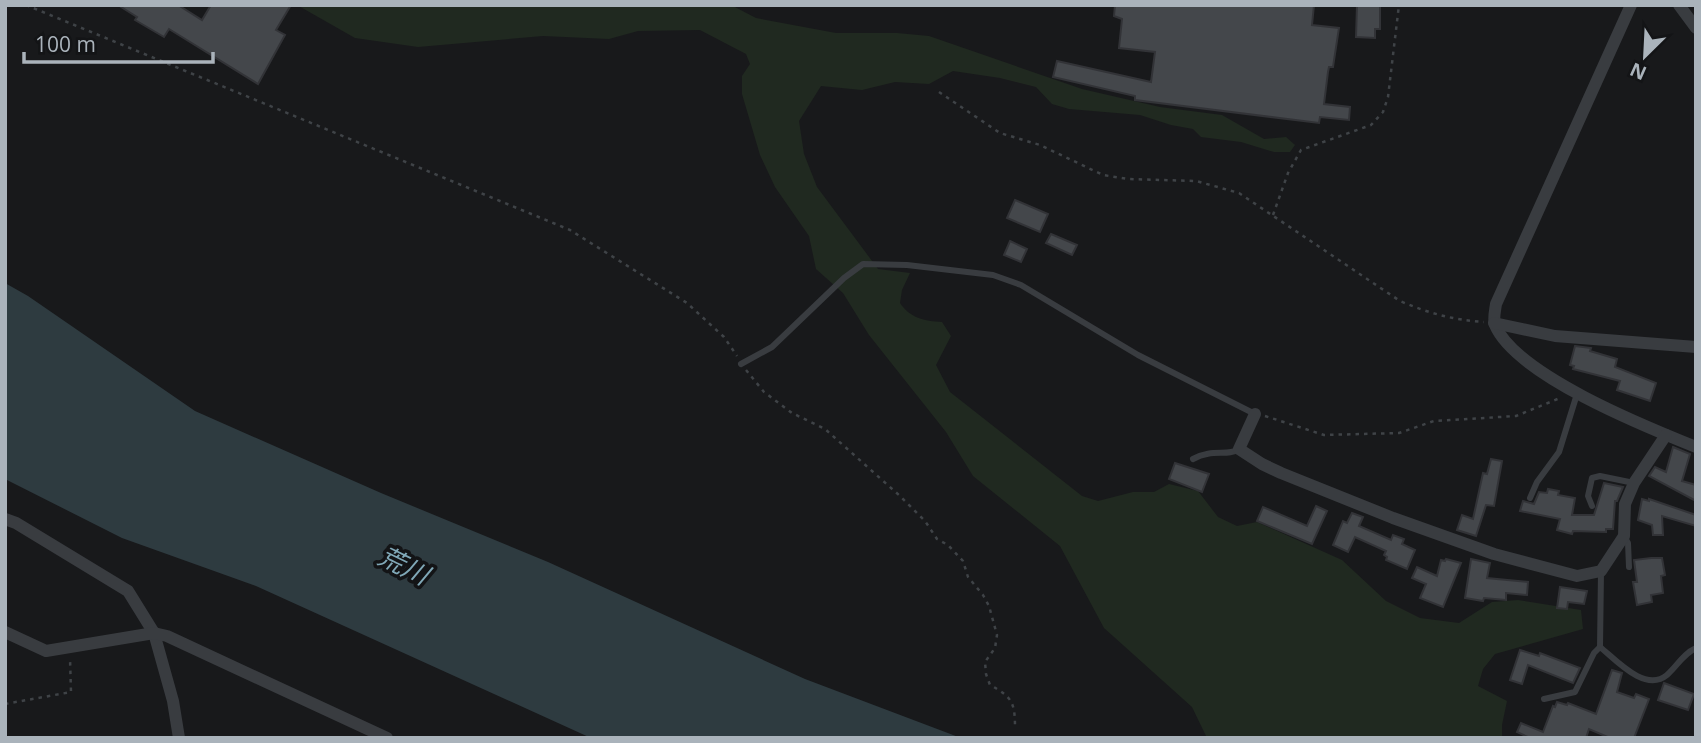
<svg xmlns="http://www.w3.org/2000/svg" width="1701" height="743" viewBox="0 0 1701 743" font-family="'Open Sans','Noto Sans JP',sans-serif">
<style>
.green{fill:#202920}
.water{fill:#2e3b40}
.building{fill:#44474b;stroke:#323337;stroke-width:2}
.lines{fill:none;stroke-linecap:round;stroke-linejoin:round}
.path{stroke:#3f4347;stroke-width:2.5;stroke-dasharray:3.5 5;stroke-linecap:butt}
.service{stroke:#393c40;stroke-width:6}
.minor{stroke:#393c40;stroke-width:12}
.labels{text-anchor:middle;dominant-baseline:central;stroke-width:7;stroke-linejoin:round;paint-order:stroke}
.water-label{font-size:26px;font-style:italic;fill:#80a8b7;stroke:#131416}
</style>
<rect width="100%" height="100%" fill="#18191b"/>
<path class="green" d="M297,5H731L756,18L836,33H897L929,36L1082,89L1160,107L1222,115L1264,139L1286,137L1295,145L1290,152H1274L1241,142L1201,137L1193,129L1171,125L1140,115L1069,109L1052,104L1036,87L1000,78L953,71L929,84L895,82L862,90L821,86L799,121L804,154L817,187L878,269L910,273L902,290L900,303C910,318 924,321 942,322L951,336L936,365L950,392L1082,496L1098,501L1133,492H1154L1169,484L1198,491L1218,517L1237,526L1257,522L1342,560L1386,601L1420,618L1459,623L1492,602L1518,600L1581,610L1583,629L1495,654L1483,669L1478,686L1507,701L1502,725V738H1207L1192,707L1104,628L1060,546L973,476L946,432L869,335L843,293L816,269L809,236L775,187L760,155L742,94V76L750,64L746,54L700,30L638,31L609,39L543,36L418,47L355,38Z"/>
<polygon class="water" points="5,283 28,296 195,411 381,493 548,562 805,679 961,738 591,738 256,586 122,538 5,479"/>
<g class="building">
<polygon points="118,5 178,5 202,20 211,5 291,5 276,30 285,35 258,84 169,29 164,37 135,20 137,17"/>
<polygon points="1115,5 1314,5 1312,25 1339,28 1333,67 1329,67 1328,72 1324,104 1350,107 1349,120 1320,117 1319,123 1135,100 1135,96 1053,77 1057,61 1151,82 1155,52 1119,48 1122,19 1114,16"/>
<polygon points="1357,5 1380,5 1380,29 1375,29 1375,38 1356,37"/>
<polygon points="1015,200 1048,214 1040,232 1007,218"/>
<polygon points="1051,234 1077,245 1072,255 1046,243"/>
<polygon points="1010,241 1027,249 1021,262 1004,255"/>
<polygon points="1575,346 1591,348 1590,351 1617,359 1615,367 1656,383 1650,401 1617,390 1620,381 1573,369 1574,366 1570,365"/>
<polygon points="1673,447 1690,454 1682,481 1696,485 1696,501 1649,476 1655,467 1666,472"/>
<polygon points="1491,459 1502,461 1494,506 1486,505 1476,536 1457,530 1462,515 1473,519 1483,473 1487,474"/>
<polygon points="1175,463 1209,474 1202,492 1169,479"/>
<polygon points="1604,483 1623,487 1617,501 1615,501 1613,529 1606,529 1606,532 1573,531 1572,534 1557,530 1560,519 1520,511 1523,501 1534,504 1539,492 1547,493 1548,489 1559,491 1558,495 1575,498 1572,515 1594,515"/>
<polygon points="1642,499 1649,501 1649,499 1696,515 1696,526 1662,516 1663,535 1653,535 1652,525 1638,520"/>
<polygon points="1316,506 1327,511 1312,544 1257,521 1263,507 1307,526"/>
<polygon points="1352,513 1363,517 1359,526 1391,540 1393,535 1404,539 1402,544 1415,550 1407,569 1386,560 1387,557 1384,555 1386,551 1355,537 1348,552 1333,545 1343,521 1347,523"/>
<polygon points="1651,558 1662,558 1665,575 1661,576 1663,593 1651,595 1652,602 1637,605 1633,582 1637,582 1634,560"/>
<polygon points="1446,559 1461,563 1443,607 1420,598 1426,584 1412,578 1417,567 1437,576 1441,560 1445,561"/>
<polygon points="1471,559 1490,563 1487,578 1528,582 1527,595 1506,593 1506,600 1484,598 1483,601 1465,598"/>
<polygon points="1560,587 1587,591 1584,604 1568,602 1567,609 1557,608"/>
<polygon points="1520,650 1539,656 1540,653 1580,668 1573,683 1528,665 1522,684 1510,680"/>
<polygon points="1612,670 1622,673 1617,692 1634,698 1636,694 1649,699 1634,738 1610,738 1589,729 1586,738 1530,738 1517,732 1521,723 1543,732 1553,706 1555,707 1557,702 1567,705 1568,703 1596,714"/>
<polygon points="1664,683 1694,694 1688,710 1658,700"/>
</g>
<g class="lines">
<g class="path">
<polyline points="26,5 570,230 687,303 724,337 737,356"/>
<path d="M939,92L1000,133L1040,145L1103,175L1128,179L1196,181L1239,193L1400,301C1428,313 1453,320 1484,322"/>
<polyline points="1273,215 1288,173 1301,150 1371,125 1383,112 1388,97 1399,5"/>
<path d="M746,370L764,392L792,413L825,429L900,496L925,521L937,539L948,545L963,561L968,577L983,595L989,606L997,635L995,648L985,662L986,674L990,685C1012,697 1015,702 1015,728"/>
<polyline points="1265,416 1324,435 1399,433 1434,421 1516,416 1560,398"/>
<polyline points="5,704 71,692 70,658"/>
</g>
<g class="service">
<polyline points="741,364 772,347 844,278 863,264 907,265 993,275 1021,285 1138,355 1255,414"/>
<path d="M1193,459C1213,448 1227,457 1239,449"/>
<polyline points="1530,498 1537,482 1559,452 1577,394"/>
<polyline points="1592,506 1588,496 1592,478 1600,476 1634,483"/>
<polyline points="1624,536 1628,543 1629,567"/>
<path d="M1601,572L1600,647C1616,660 1645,693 1667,675C1678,665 1683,654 1696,648"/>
<polyline points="1544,699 1575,692 1594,653 1600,647"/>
</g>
<g class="minor">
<path d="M1631,5L1496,304C1495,311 1493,319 1495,325C1516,375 1646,427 1696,447"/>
<polyline points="1679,5 1696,28"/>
<polyline points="1494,323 1555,336 1696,347"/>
<polyline points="1255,414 1239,449 1262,464 1281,473 1393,518 1494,554 1577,576 1601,571 1624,536 1625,504 1634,483 1666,435"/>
<polyline points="5,519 16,523 128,591 154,633 173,701 179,738"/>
<polyline points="5,632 46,651 154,633 167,636 387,738"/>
</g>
</g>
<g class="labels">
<g class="water-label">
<text transform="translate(404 565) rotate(26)">荒川</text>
</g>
</g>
<rect width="1701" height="743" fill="none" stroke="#aab3bb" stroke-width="14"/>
<g transform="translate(1645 56) rotate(204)" stroke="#131416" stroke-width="5" paint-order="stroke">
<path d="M0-5L12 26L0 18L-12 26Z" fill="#aab3bb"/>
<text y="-10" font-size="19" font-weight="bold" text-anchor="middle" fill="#aab3bb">N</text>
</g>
<path d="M24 52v10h189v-10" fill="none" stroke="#aab3bb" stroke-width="3.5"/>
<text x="35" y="52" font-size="21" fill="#aab3bb" stroke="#131416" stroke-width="5" paint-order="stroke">100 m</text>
</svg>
